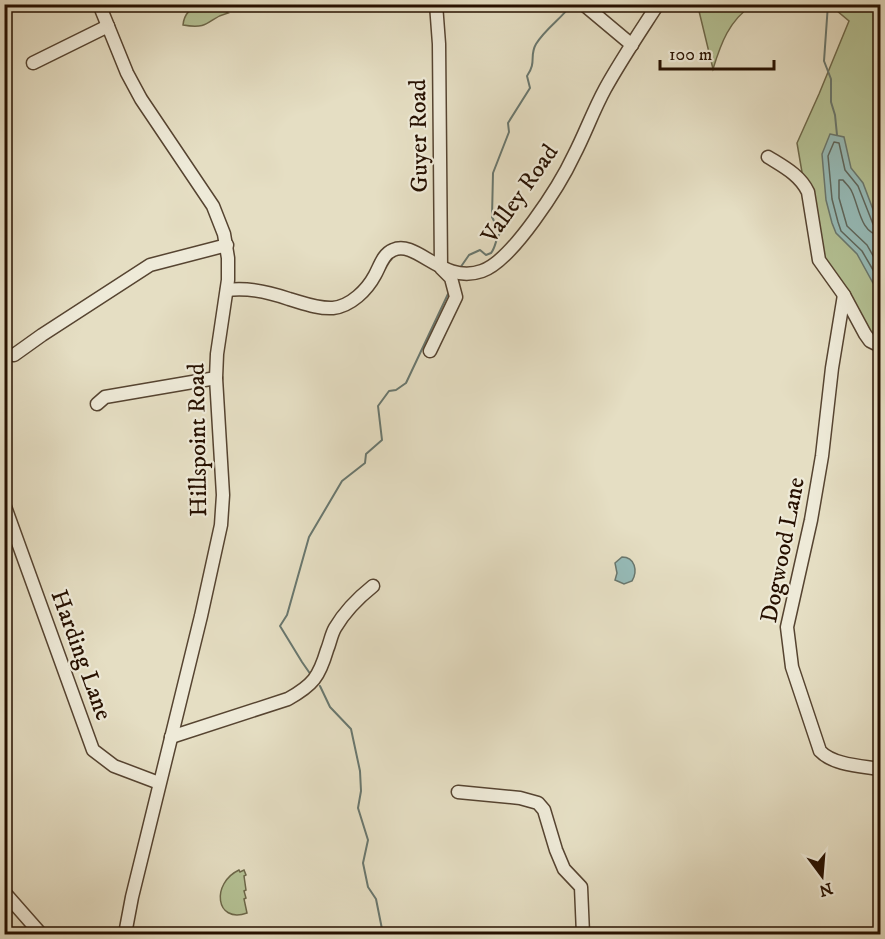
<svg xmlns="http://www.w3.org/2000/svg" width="885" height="939" viewBox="0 0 885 939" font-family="'IM FELL DW Pica',serif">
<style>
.green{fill:#b4c194;stroke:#6d684a;stroke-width:1.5}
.water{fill:#96bbb8;stroke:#69776e;stroke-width:1.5}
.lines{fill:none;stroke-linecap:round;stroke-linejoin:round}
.shore{stroke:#5e665c;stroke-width:1.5}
.stream{stroke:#69776e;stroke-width:2}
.minor-casing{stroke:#564431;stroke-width:15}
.minor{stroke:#eeead8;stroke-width:12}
.labels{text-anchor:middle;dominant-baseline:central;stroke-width:4.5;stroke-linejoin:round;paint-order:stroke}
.street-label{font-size:24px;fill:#261000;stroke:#eeead8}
</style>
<rect width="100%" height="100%" fill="#e5dec3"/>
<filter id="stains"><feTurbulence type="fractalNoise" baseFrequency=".00333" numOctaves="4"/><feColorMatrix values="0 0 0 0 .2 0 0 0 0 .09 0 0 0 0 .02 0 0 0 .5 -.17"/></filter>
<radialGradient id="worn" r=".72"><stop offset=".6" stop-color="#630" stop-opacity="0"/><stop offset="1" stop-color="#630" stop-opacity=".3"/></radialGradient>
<g class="green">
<path d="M202,4L216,5L228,13C207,18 212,30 183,25C184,14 190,8 202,4Z"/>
<path d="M708,5H752C729,21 721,43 713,69L699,11Z"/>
<polygon points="830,5 880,5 880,346 824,268 804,184 797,143 819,94 849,21"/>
<path d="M239,870L240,872L244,870L246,875L244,876L246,890L244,891L246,898L244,899L247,913C215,924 211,883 239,870Z"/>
</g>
<g class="water">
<polygon points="830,134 844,137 851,168 863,183 880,228 880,283 873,283 857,254 836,233 832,223 826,200 822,154"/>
<path d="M622,557C635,557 638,571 632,581L624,584L615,580L617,573L615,563Z"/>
</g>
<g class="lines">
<g class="shore">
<polyline points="880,227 873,224 858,186 845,170 839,143 834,142 828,156 832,199 838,222 841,231 862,251 876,275 880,277"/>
<path d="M880,235C861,234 859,207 852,192C850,187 846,184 843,180H839V198L847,226L867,245L880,268"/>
</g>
<g class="stream">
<polyline points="828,4 824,61 831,79 831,102 835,115 837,135"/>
<path d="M460,268L469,255L480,250L486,255L491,253C496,247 495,240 500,233L492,217L493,173L509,132L508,123L530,88L527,76C537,62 529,56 536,44C546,28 561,19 572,4"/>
<polyline points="311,675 302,662 280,626 287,615 309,537 342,481 365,463 366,454 382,440 378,406 389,391 396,390 406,383 448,294"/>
<polyline points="320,686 330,707 351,729 360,771 361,791 358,808 368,840 363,863 368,887 376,899 383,934"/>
</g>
<g class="minor-casing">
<g id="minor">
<polyline points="99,4 127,73 141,99 213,206 224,234 228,258 228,280 217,354 216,378 223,495 221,525 201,616 132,897 125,934"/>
<polyline points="583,4 632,45"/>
<polyline points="33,63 108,26"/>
<path d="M768,157C784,167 800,175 808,192L819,260L844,295L865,334L870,341L880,346"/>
<path d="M227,290C248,287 269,292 289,299C303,303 318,309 333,308C351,306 367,290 375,275C380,266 383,254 393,250C417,239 442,285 482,271C512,261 560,185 574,155C585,134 593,111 605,89C621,60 640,32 658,4"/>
<path d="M844,295L832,368L822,456L811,520L787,627L792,667L820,751C833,765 862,766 880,769"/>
<polyline points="430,351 456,297 451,278 441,268 439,44 436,4"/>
<polyline points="14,355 42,335 150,265 227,245"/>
<polyline points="97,404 105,397 216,378"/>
<polyline points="4,504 93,750 114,766 159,783"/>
<path d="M171,737L288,699C313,685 319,677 327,650C330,643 331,635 335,628C345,611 358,598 373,586"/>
<polyline points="458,792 520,798 538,803 544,810 556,850 564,869 581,887 583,934"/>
<polyline points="4,892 41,934"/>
</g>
</g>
<use href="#minor" class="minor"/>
</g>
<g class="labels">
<g class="street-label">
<text transform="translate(419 136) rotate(-91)">Guyer Road</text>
<text transform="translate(520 194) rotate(-55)">Valley Road</text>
<text transform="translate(198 440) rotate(-91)">Hillspoint Road</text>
<text transform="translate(783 550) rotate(-79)">Dogwood Lane</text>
<text transform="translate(81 655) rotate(70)">Harding Lane</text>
</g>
</g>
<rect width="885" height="939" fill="none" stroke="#e5dec3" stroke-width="24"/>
<rect x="6" y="6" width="873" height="927" fill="none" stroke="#261000" stroke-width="3"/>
<rect x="12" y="12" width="861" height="915" fill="none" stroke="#261000" stroke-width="1.5"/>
<g transform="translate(822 876) rotate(164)" stroke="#eeead8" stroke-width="4.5" paint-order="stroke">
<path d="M0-4.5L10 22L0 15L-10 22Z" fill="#261000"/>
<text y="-9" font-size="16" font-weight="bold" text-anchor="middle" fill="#261000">N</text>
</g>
<path d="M660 60v9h114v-9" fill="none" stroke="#261000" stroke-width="3"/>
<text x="669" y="60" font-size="18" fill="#261000" stroke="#eeead8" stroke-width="4.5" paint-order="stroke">100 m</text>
<rect width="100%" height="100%" filter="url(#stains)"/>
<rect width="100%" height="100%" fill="url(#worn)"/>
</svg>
